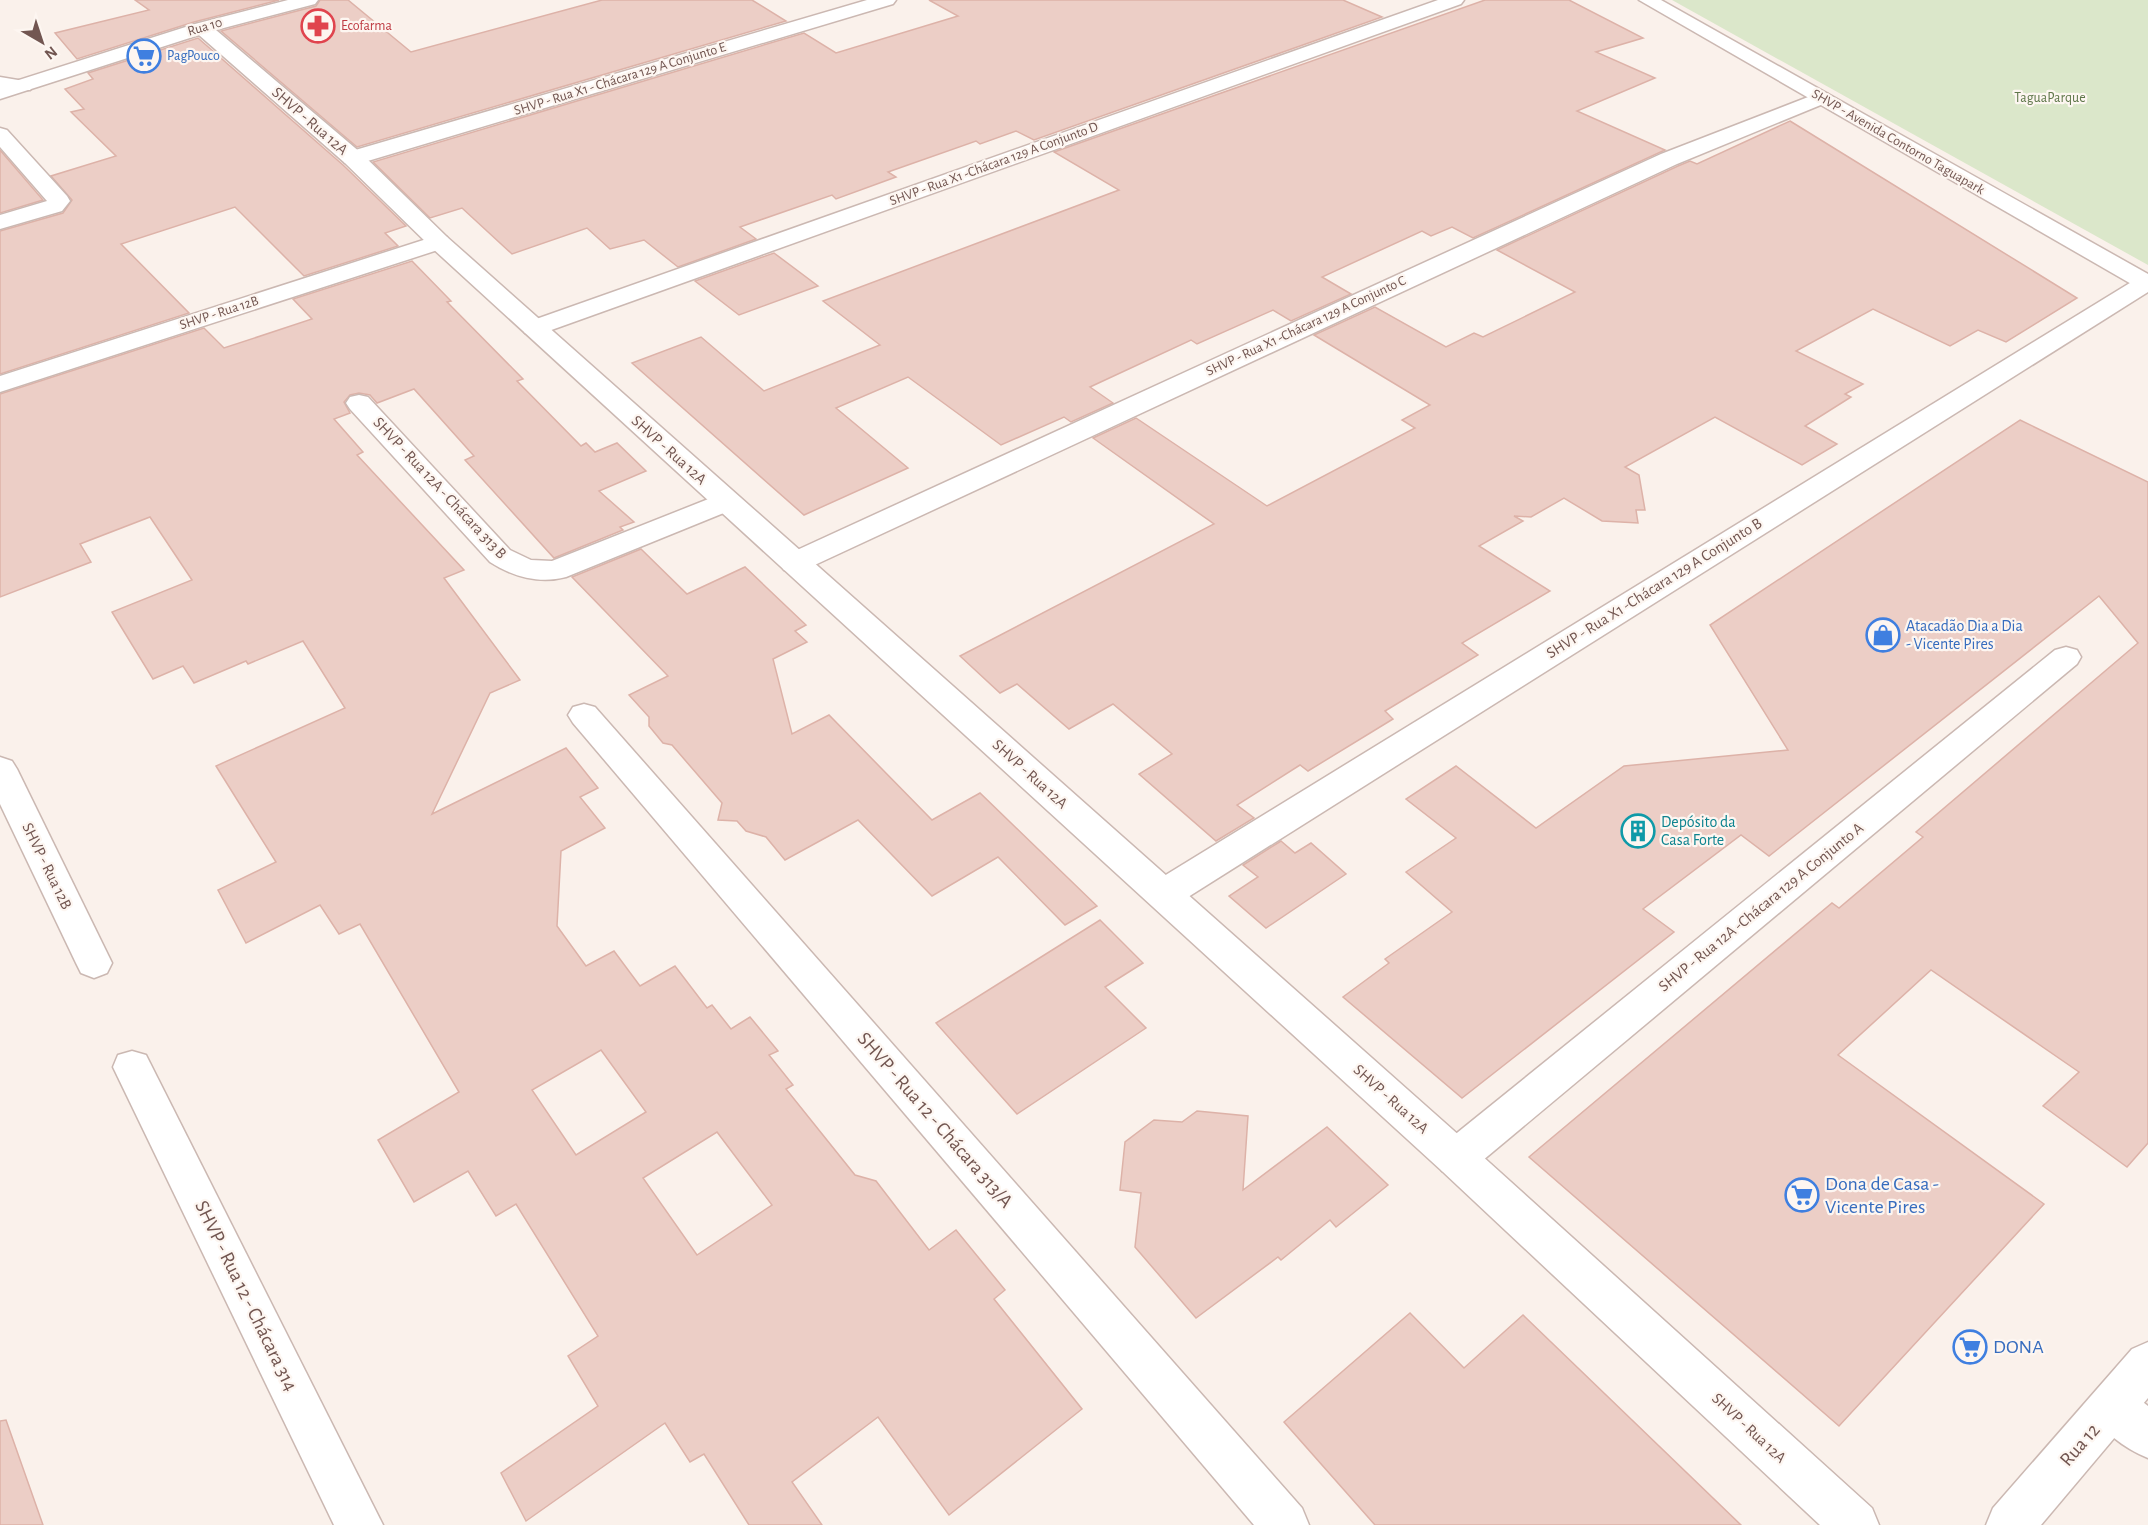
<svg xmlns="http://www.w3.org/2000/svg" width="2148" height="1525" viewBox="0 0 2148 1525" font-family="'Alegreya Sans',sans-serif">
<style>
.green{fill:#dbe7ca}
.building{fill:#eccec6;stroke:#ddb2a8;stroke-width:1.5;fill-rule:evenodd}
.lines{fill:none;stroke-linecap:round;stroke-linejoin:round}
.minor-casing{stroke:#cbb8b2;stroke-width:3}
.tertiary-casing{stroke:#cbb8b2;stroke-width:3}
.minor{fill:#fff;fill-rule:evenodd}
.tertiary{fill:#fff;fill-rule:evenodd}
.labels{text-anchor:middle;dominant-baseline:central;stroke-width:4.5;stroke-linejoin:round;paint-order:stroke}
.far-health-label{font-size:14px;fill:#be3a42;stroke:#fdf6f1;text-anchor:start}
.far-street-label{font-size:14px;fill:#725651;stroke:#fdf6f1}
.far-shop-label{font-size:14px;fill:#366cbe;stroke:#fdf6f1;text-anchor:start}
.far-park-label{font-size:14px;fill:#5f774a;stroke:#fdf6f1}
.street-label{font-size:16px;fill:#725651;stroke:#fdf6f1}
.shop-label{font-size:16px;fill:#366cbe;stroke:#fdf6f1;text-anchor:start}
.culture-label{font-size:16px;fill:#0d838f;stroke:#fdf6f1;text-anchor:start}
.near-street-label{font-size:20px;fill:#725651;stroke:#fdf6f1}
.near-shop-label{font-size:20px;fill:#366cbe;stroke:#fdf6f1;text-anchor:start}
</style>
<rect width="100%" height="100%" fill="#faf1eb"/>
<polygon class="green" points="1672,0 2148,0 2148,265"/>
<g class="building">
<polygon points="135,0 279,0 194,22 77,59 55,33 149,10"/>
<polygon points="320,0 348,0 411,52 602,0 752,0 786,21 357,147 221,31 316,6"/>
<polygon points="929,0 1343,0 1382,17 1034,140 1016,131 980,144 976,141 888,172 896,177 836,199 832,195 740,227 756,239 678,267 644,240 610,249 587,228 512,254 462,208 430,218 373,162 804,33 836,53 958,16"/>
<polygon points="1485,0 1569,0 1643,38 1596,52 1655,78 1577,111 1665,150 1473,238 1452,227 1431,236 1422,231 1322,277 1351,294 1291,321 1273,310 1197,344 1191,340 1090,387 1113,403 1071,422 1064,417 1001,445 908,377 836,408 908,468 804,515 632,363 701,337 764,391 880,345 823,301 1119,190 1054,152"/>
<polygon points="198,38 343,165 406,226 385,233 398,246 304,276 235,207 121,244 189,313 0,374 0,231 63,213 72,200 51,176 116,156 71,112 84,109 65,89 93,79 88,73"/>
<polygon points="1790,121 2077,298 2006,342 1978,330 1950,346 1873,309 1796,351 1863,384 1845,394 1851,397 1805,426 1837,444 1802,465 1715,417 1625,467 1639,475 1645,510 1636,510 1638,523 1602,521 1564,498 1531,517 1514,516 1523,521 1479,546 1550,591 1462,643 1478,655 1385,711 1393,719 1308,771 1300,765 1237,805 1254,818 1216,841 1139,774 1172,754 1113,704 1069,729 1017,684 1000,693 960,656 1214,524 1093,438 1136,418 1267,506 1415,428 1402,420 1430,405 1314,335 1375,307 1446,347 1474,333 1483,337 1575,292 1497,250 1678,166 1690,161 1697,164"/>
<polygon points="0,150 43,200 0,213"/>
<polygon points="774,253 818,286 739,315 695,281"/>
<path d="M412,261L451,301L447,302L523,379L517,381L581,446L586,443L595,452L617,443L646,471L599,491L634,522L620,527L623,530L554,558L465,460L474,456L414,389L377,403L370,395L359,393L350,395L344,402L350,413L334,419L363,452L357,455L464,570L444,578L520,680L490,693L432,814L566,748L598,788L580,797L605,828L561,851L557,926L586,966L614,951L640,986L675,966L707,1008L712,1005L731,1029L750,1017L778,1051L769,1055L793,1085L786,1089L855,1175L876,1181L929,1250L956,1230L1005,1290L994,1299L1082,1409L949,1515L878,1417L792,1482L822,1525H749L704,1454L690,1462L665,1423L526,1521L501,1473L598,1406L568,1356L598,1336L516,1204L496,1216L468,1171L414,1202L378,1140L459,1092L360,924L339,934L320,905L246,943L218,890L276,862L216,766L345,708L303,641L248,664L246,661L194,683L183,666L153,679L112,612L192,580L150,517L80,544L91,562L0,597V394L204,328L224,348L312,319L293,299ZM601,1050L646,1112L576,1155L532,1090ZM717,1132L772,1205L697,1255L643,1178Z"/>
<polygon points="2020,420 2148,482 2148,1143 2127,1167 2043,1106 2079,1072 1931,970 1838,1055 2044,1204 1839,1426 1529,1157 1832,903 1839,908 1923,837 1916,832 2138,643 2099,596 1769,856 1741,835 1643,909 1674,932 1462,1098 1343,997 1389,963 1385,959 1452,912 1406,872 1456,838 1406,799 1456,766 1536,828 1624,766 1788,750 1710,625"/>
<polygon points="641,549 687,594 745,567 806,625 795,631 807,642 773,659 792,734 829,715 932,820 980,793 1097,906 1065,925 998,857 932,896 858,820 785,860 766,837 746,831 737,821 718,820 722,803 672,745 663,743 649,726 649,717 629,695 668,676 572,577"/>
<polygon points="1281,841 1295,853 1311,843 1346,874 1266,928 1229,896 1258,877 1243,865"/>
<polygon points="1100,920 1143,963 1105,987 1146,1028 1017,1114 936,1023"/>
<polygon points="1197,1111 1248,1116 1243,1190 1327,1127 1388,1185 1336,1227 1330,1220 1281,1260 1278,1257 1196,1318 1135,1247 1141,1193 1120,1190 1125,1142 1154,1120 1182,1122"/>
<polygon points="1410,1313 1464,1368 1523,1315 1741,1525 1375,1525 1284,1422"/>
<polygon points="6,1420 43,1525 0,1525 0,1421"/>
</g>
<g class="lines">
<g class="minor-casing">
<g id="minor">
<polygon points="867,0 896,0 893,4 361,163 345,163 342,158 345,153"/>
<polygon points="1438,0 1464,0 1461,4 543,333 534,335 525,333 522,328 525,323"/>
<polygon points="0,77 30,82 33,86 30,90 0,89"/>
<polygon points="1821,92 1828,94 1831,98 1828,102 1677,164 804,570 794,572 784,570 779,563 784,556 1661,154"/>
<polygon points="0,128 7,130 67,196 70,201 62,211 0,229 0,215 47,201 0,147"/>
<polygon points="439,235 447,237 450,242 447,247 0,392 0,376"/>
<polygon points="2148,276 2148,292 1177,904 1164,908 1151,904 1146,894 1151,884 2138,278"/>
<path d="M359,395L368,397L510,550L531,560L552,561L716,496L726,493L736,496L740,502L736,508L566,577C540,584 513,577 490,562L350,409L346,403L350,397Z"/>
<polygon points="2066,647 2077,650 2081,657 2077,664 1470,1171 1456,1176 1442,1171 1436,1158 1442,1145 2055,650"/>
<polygon points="584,704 595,707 1302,1508 1309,1525 1254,1525 573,723 568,715 573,707"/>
<polygon points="0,757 12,761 17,769 112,963 107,973 94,978 81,973 76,963 0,804"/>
<polygon points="132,1051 146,1055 383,1525 334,1525 113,1067 118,1055"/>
<path d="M2113,1385L2129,1391L2148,1406V1458C2124,1448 2100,1431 2090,1407L2097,1391Z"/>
</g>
</g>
<g class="tertiary-casing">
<g id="tertiary">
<polygon points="288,0 318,0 315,4 216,30 361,153 447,237 1470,1145 1872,1508 1879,1525 1820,1525 1442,1171 431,247 345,163 199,35 0,99 0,86 195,24"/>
<polygon points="1639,0 1661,0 2148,274 2148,291 2140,289"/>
<polygon points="2148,1342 2148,1398 2041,1525 1986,1525 1993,1508 2132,1349"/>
</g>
</g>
<use href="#minor" class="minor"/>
<use href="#tertiary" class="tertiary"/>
</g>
<defs>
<g id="pharmacy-ring" transform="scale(1.725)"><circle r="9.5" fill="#fdf6f1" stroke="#e0444e" stroke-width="1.5"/><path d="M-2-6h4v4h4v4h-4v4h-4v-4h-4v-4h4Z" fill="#e0444e"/></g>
<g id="supermarket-ring" transform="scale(1.725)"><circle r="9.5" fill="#fdf6f1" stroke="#3f7fe0" stroke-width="1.5"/><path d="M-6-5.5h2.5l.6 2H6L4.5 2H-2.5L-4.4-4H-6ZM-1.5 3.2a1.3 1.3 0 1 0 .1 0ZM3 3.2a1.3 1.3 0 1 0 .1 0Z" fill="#3f7fe0"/></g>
<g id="shop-ring" transform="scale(1.725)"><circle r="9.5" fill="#fdf6f1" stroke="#3f7fe0" stroke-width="1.5"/><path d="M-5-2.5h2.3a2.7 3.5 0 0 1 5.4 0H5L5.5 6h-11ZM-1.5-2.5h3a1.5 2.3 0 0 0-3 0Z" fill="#3f7fe0"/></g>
<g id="building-ring" transform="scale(1.725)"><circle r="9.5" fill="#fdf6f1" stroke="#0f9aa8" stroke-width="1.5"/><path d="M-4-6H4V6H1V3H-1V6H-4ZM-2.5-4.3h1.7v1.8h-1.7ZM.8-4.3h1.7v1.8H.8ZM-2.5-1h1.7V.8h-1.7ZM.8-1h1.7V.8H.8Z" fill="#0f9aa8"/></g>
</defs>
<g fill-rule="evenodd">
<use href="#pharmacy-ring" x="318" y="26"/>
<use href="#supermarket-ring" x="144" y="56"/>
<use href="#shop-ring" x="1883" y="635"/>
<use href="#building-ring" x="1638" y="831"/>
<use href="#supermarket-ring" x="1802" y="1195"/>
<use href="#supermarket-ring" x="1970" y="1347"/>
</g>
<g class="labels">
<g class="far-health-label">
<text x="341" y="26">Ecofarma</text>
</g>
<g class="far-street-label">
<text transform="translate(205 27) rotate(-16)">Rua 10</text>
<text transform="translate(620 79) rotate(-17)">SHVP - Rua X1 - Chácara 129 A Conjunto E</text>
<text transform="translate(1898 142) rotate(30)">SHVP - Avenida Contorno Taguapark</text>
<text transform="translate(994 164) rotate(-20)">SHVP - Rua X1 -Chácara 129 A Conjunto D</text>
<text transform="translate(219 313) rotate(-18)">SHVP - Rua 12B</text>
<text transform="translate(1306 326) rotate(-25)">SHVP - Rua X1 -Chácara 129 A Conjunto C</text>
</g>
<g class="far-shop-label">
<text x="167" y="56">PagPouco</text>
</g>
<g class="far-park-label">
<text x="2050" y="98">TaguaParque</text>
</g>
<g class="street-label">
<text transform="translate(310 121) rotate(41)">SHVP - Rua 12A</text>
<text transform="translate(669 450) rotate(42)">SHVP - Rua 12A</text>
<text transform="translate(440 488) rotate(47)">SHVP - Rua 12A - Chácara 313 B</text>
<text transform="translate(1654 588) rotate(-32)">SHVP - Rua X1 -Chácara 129 A Conjunto B</text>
<text transform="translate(1030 774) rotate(42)">SHVP - Rua 12A</text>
<text transform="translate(47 866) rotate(64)">SHVP - Rua 12B</text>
<text transform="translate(1761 907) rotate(-39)">SHVP - Rua 12A -Chácara 129 A Conjunto A</text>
<text transform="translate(1391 1099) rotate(42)">SHVP - Rua 12A</text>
<text transform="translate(1749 1428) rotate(43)">SHVP - Rua 12A</text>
</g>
<g class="shop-label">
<text x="1906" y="626">Atacadão Dia a Dia<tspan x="1906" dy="18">- Vicente Pires</tspan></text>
</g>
<g class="culture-label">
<text x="1661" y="822">Depósito da<tspan x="1661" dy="18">Casa Forte</tspan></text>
</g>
<g class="near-street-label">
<text transform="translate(935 1120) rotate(49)">SHVP - Rua 12 - Chácara 313/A</text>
<text transform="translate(246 1296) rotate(64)">SHVP - Rua 12 - Chácara 314</text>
<text transform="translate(2080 1445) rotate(-49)">Rua 12</text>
</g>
<g class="near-shop-label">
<text x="1825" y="1184">Dona de Casa -<tspan x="1825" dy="23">Vicente Pires</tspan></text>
<text x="1993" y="1347">DONA</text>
</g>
</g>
<g transform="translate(42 42) rotate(141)" stroke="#fdf6f1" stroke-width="4.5" paint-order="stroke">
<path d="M0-4.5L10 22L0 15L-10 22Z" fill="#725651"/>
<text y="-9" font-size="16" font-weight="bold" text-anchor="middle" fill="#725651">N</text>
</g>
</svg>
